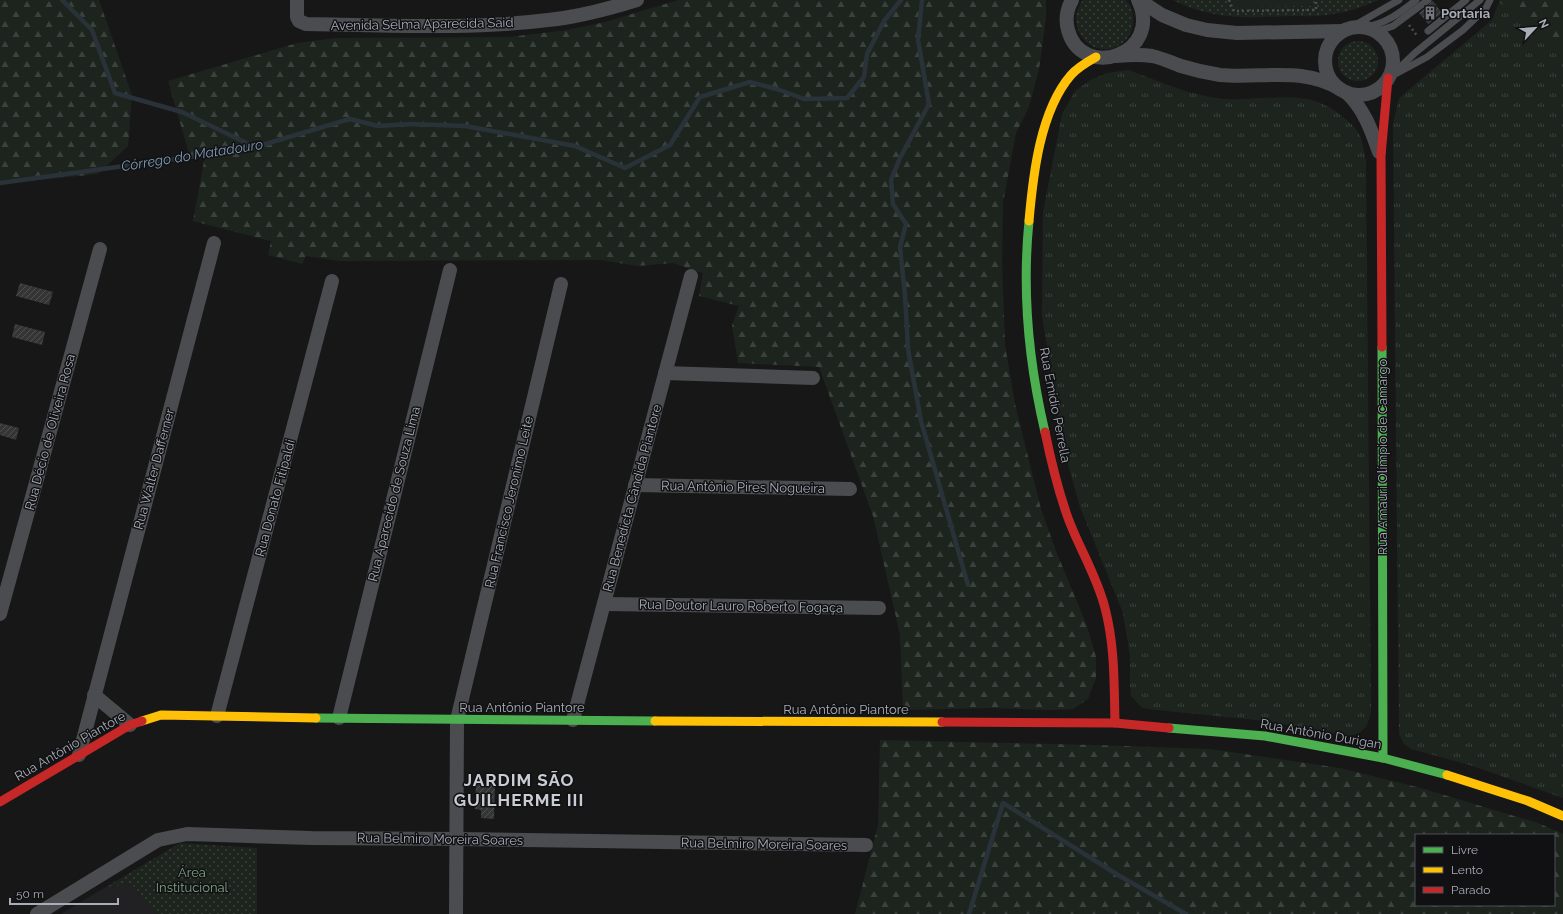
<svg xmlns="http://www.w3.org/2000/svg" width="1563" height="914" viewBox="0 0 1563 914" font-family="Raleway,sans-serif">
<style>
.built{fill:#212123}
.grass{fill:url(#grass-tufts)}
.forest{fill:url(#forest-firs);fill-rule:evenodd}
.park{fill:url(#park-dots)}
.garden{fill:#1d241e}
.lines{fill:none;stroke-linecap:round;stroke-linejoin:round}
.stream{stroke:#2a3239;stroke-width:4.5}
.building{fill:url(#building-hatch)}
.path{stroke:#4d4e52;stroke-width:2.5;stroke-dasharray:2 3;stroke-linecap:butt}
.lane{stroke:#4b4c50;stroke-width:7}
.street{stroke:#4b4c50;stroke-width:14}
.fast{stroke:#4caf50;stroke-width:9}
.slow{stroke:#ffc107;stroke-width:9}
.jam{stroke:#c62828;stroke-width:9}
.labels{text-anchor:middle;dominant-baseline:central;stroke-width:3;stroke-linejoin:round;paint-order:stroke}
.poi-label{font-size:13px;font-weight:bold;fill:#a8adb8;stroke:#111113;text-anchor:start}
.street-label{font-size:13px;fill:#a8adb8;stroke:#111113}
.park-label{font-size:13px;fill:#7fa381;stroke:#111113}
.water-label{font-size:14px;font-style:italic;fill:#7f9bb3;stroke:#111113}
.district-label{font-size:17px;font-weight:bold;letter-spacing:1px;fill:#c9ccd4;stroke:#111113}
</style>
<defs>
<pattern id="grass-tufts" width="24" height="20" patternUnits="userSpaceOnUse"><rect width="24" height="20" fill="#1d241e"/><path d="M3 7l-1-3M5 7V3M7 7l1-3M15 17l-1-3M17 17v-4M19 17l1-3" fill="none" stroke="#3b413d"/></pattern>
<pattern id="forest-firs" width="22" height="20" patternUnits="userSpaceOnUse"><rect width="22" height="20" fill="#1d241e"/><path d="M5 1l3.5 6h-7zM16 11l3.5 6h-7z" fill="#3b413d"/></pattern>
<pattern id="park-dots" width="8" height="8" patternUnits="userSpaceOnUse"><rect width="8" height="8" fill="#1d241e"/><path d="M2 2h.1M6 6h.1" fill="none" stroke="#3b413d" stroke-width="1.8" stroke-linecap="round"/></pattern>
<pattern id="building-hatch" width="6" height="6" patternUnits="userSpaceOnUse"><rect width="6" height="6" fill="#353536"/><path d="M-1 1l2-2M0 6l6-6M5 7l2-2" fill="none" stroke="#4f5051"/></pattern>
</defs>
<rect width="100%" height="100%" fill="#171717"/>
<polygon class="built" points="132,884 156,914 61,914 106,887"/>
<g class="grass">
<polygon points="1499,2 1563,48 1563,798 1473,766 1411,749 1404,744 1399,734 1393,124 1399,98 1492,20"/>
<path d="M1128,70C1159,81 1191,96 1224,99C1268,102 1308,85 1344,118C1350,122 1358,130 1360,136C1363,143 1364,152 1366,160L1371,712C1367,728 1365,732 1349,736L1266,721L1147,709L1141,707L1131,696L1130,686V656L1123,613L1080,507L1062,443L1042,315L1043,212L1062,114L1075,91L1090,80L1107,73Z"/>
</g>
<g class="forest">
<polygon points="0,0 99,0 132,95 128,146 98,174 0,184"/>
<polygon points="678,0 1046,0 1046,18 1039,69 1029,107 1016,133 1003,203 1002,264 1005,345 1015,404 1041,509 1056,551 1087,626 1096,657 1096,678 1088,699 1073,709 1052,710 989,708 903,710 900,635 873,516 819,367 738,363 732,325 739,306 699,296 703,273 673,263 638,266 600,260 339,261 306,256 302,264 268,255 271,241 193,221 205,156 190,157 168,81 297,43 337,38 509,37 567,30 605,22"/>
<polygon points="1499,0 1563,0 1563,48 1499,2"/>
<path d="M880,740L1096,745L1210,749L1340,768L1421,788L1538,823L1563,834V914H855L878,825ZM1416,835H1554V905H1416Z"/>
</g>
<g class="park">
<path d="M1083,0H1126C1132,6 1134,15 1133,23C1132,32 1128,39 1121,44C1093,63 1062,26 1083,0Z"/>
<path d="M1173,0H1379C1364,6 1349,12 1333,14C1319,17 1304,16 1290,16C1247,18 1212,20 1173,0Z"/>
<circle cx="1358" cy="61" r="20"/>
<polygon points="180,843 257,848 257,914 156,914 132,884 106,887"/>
</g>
<polygon class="garden" points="1233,0 1313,0 1313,6 1233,7"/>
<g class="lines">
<g class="stream">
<polyline points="62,0 92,30 115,93 182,112 255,147"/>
<polyline points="922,0 918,40 929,104 900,158 891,180 893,204 906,224 900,247 905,295 908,349 921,421 968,585"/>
<polyline points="0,183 205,155 255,147 350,119 378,126 410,124 465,126 575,146 625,168 670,145 700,97 750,82 780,90 804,99 847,98 864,77 867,54 884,21 901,0"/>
<polyline points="969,914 1003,803 1118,875 1186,914"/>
</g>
</g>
<g class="building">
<polygon points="1433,1 1442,13 1428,24 1419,13"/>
<polygon points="20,283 53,292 49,305 16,296"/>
<polygon points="15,324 45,332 42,345 12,337"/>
<polygon points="0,423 19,428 16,440 0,435"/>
<polygon points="476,783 495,784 494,819 481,818 481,810 475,809"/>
</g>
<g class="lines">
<g class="path">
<polyline points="1229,0 1233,10 1235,11 1316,10 1316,0"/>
<polyline points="1409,25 1418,37"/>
</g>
<g class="lane">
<path d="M1365,27C1385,24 1400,13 1416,0"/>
<polyline points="1350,28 1399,0"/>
<polyline points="1428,31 1466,0"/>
<polyline points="1376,32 1393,26 1428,0"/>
<polyline points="1396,71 1416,52 1480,0"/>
<polyline points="1388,78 1427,57 1463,30 1486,8 1490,0"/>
</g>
<g class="street">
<path d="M297,0V17L299,21L306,24C386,25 468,30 548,20C579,17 608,9 637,0"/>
<path d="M1072,0C1067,9 1065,19 1068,30C1082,82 1164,54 1138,0"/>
<polyline points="1139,0 1162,15 1186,25 1207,30 1237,33 1343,31"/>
<circle cx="1359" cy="61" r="34"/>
<path d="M1116,56C1128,55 1140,54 1152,56C1162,58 1172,63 1181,66C1194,70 1207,73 1220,75C1261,79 1303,66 1340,89"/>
<path d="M1346,92C1364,109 1371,129 1379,152"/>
<polyline points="665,373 813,378"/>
<polyline points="635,485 850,489"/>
<polyline points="604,604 879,608"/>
<polyline points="0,614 100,249"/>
<polyline points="94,695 130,725"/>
<polyline points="217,716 332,281"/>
<polyline points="339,718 450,270"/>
<polyline points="573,720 691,276"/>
<polyline points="79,755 214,243"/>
<polyline points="37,914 158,840 187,834 311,838 457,839 866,845"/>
<polyline points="456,914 457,720 561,284"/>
</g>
<g class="fast">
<path d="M1029,221C1022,291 1029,364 1045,432"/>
<polyline points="1382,347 1383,758"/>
<polyline points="316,718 655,721"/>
<polyline points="1169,728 1265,736 1383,758 1447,775"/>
</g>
<g class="slow">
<path d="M1029,221C1033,175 1040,111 1071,75C1078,67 1087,62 1096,57"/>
<polyline points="142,721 161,715 316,718"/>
<polyline points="655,721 942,722"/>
<polyline points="1447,775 1528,801 1563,816"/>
</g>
<g class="jam">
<polyline points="1382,347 1381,155 1388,78"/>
<path d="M1045,432C1051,461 1058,490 1068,518C1079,548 1097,576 1105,608C1115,646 1114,684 1115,723"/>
<polyline points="942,722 1115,723 1169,728"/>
<polyline points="0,802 130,725 142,721"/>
</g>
</g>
<defs>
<g id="building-bare" transform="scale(1.08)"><path d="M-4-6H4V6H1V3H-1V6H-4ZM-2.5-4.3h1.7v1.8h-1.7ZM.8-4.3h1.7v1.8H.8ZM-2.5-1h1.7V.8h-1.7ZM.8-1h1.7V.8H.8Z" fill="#757880" stroke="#111113" stroke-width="2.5" paint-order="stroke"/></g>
</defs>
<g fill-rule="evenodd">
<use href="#building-bare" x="1430" y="13"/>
</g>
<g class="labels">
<g class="poi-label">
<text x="1441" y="13">Portaria</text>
</g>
<g class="street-label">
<text transform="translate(422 24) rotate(-1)">Avenida Selma Aparecida Said</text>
<text transform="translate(1055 405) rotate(79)">Rua Emídio Perrella</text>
<text transform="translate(50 432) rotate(-75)">Rua Décio de Oliveira Rosa</text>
<text transform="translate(1382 457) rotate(-90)">Rua Amauri Olímpio de Camargo</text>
<text transform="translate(154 469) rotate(-75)">Rua Walter Dafferner</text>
<text transform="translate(743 487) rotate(1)">Rua Antônio Pires Nogueira</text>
<text transform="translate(394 494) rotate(-76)">Rua Aparecido de Souza Lima</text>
<text transform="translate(275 498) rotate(-75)">Rua Donato Fitipaldi</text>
<text transform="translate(632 498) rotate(-75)">Rua Benedicta Cândida Piantore</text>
<text transform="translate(509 502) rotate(-77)">Rua Francisco Jeronimo Leite</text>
<text transform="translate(741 606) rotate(1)">Rua Doutor Lauro Roberto Fogaça</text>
<text x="522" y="707">Rua Antônio Piantore</text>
<text x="846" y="709">Rua Antônio Piantore</text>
<text transform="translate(1321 734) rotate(10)">Rua Antônio Durigan</text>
<text transform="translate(70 746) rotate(-30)">Rua Antônio Piantore</text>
<text transform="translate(440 839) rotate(1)">Rua Belmiro Moreira Soares</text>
<text transform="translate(764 844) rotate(1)">Rua Belmiro Moreira Soares</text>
</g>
<g class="park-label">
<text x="192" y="872">Área<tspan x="192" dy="15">Institucional</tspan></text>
</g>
<g class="water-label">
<text transform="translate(192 155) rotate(-9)">Córrego do Matadouro</text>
</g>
<g class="district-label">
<text x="519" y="780">JARDIM SÃO<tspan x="519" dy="20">GUILHERME III</tspan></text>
</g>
</g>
<rect x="1415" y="834" width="140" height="72" fill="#111113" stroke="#4d4f55"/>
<rect x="1423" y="847" width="20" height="6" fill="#4caf50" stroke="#4d4f55"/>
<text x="1451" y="854" font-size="12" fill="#a8adb8">Livre</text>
<rect x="1423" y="867" width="20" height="6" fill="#ffc107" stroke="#4d4f55"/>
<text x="1451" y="874" font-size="12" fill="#a8adb8">Lento</text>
<rect x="1423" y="887" width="20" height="6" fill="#c62828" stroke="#4d4f55"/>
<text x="1451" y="894" font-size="12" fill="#a8adb8">Parado</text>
<g transform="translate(1535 28) rotate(64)" stroke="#111113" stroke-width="3" paint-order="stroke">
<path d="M0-3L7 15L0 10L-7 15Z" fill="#a8adb8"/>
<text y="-6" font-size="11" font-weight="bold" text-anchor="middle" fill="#a8adb8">N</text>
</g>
<path d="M10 898v6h108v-6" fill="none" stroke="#a8adb8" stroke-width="2"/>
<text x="16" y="898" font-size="12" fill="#a8adb8" stroke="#111113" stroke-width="3" paint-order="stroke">50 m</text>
</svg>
